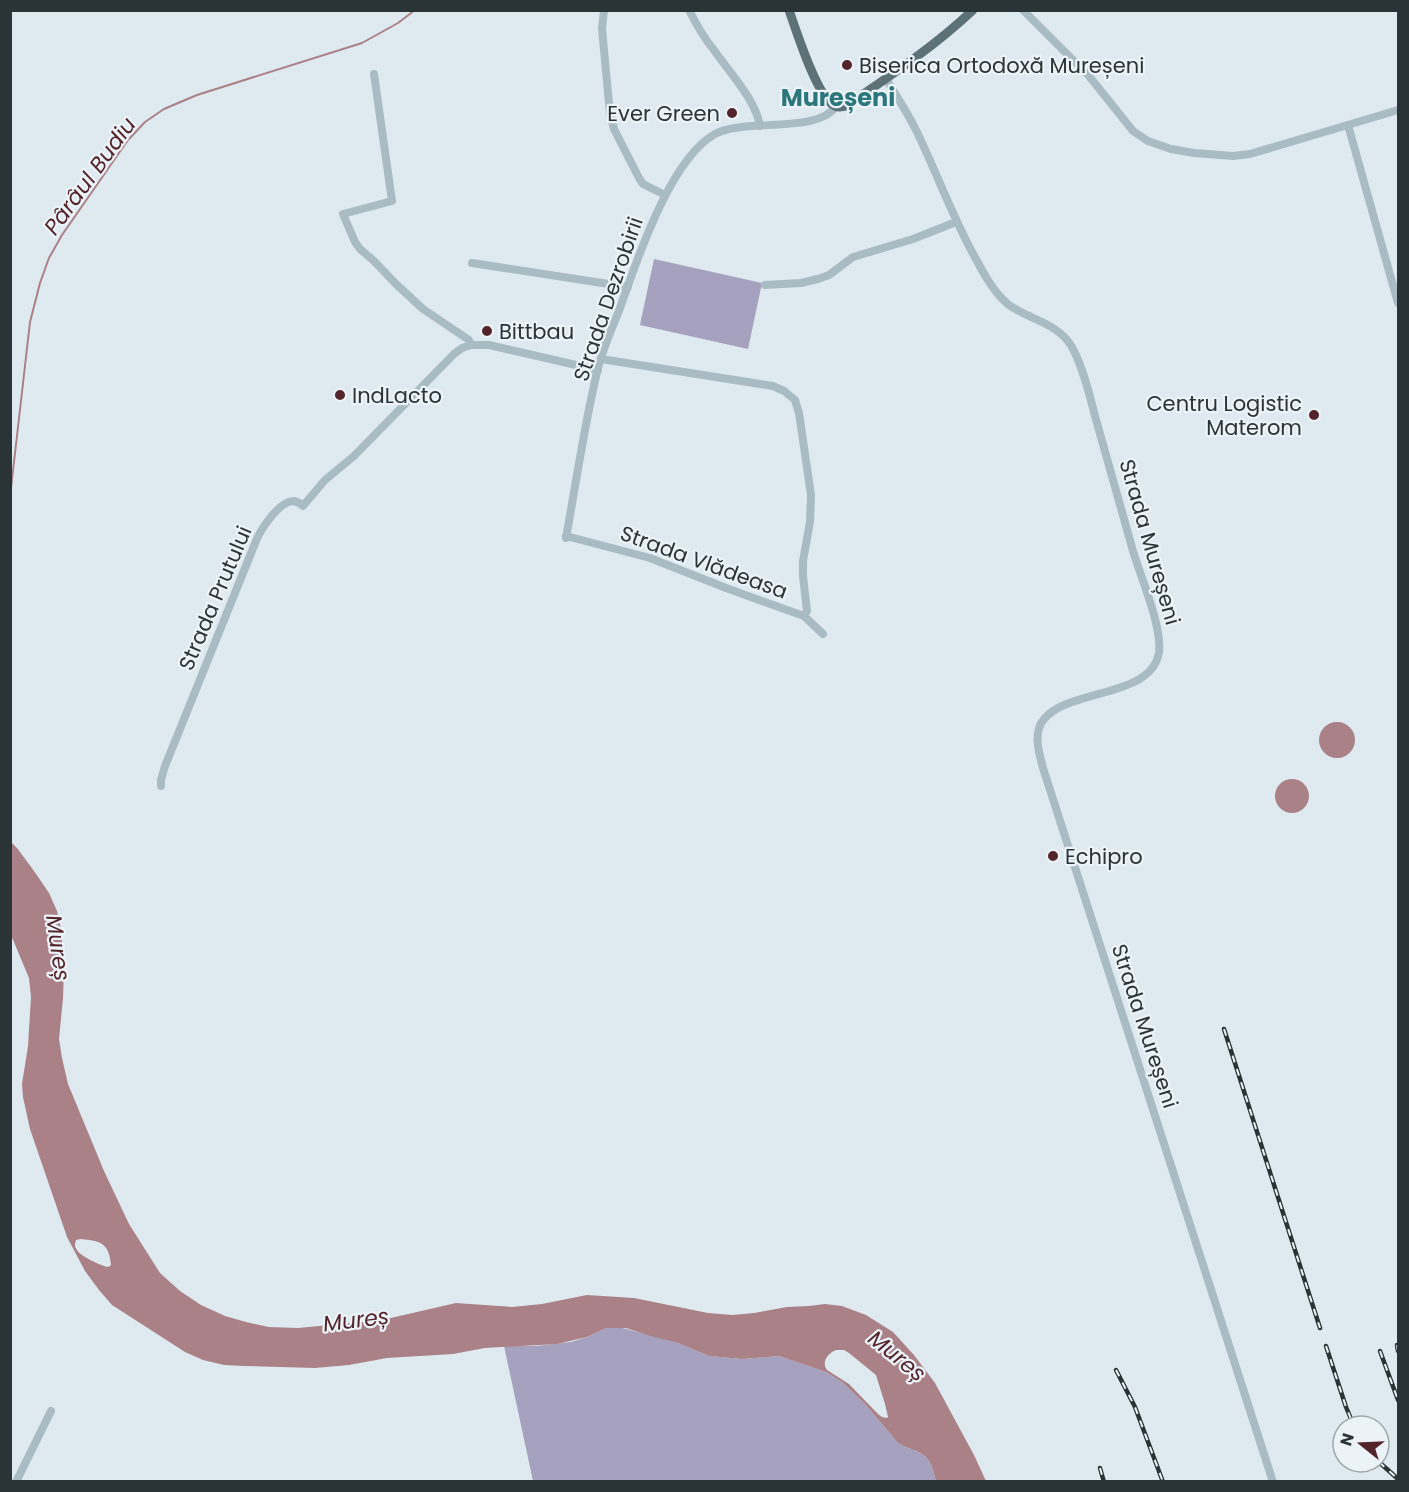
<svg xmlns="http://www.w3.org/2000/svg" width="1409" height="1492" viewBox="0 0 1409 1492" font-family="Poppins,sans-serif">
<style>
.green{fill:#a5a1be}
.water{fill:#aa8187;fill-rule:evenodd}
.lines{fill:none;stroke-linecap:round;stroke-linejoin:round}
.stream{stroke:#aa8187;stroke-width:2}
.minor{stroke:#a9bcc4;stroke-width:8}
.major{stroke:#5d7276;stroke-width:9}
.rail-casing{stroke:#2a3436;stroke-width:4.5}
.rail{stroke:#ebf3f8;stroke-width:2;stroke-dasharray:7;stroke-linecap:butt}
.poi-dot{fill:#53242a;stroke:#ebf3f8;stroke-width:2}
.labels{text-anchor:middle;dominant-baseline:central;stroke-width:4.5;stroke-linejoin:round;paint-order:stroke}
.poi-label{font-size:21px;fill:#2a3436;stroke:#ebf3f8;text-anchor:start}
.street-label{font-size:21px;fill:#2a3436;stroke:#ebf3f8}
.water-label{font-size:22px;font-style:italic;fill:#53242a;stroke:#ebf3f8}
.quarter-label{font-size:24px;font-weight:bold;fill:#2c777c;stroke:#ebf3f8}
</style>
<rect width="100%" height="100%" fill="#dfeaf0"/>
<g class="green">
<polygon points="654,259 762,283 748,349 640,325"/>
<path d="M619,1327L678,1343L709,1356L742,1359L779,1356L826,1372L842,1382L865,1404L898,1443C907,1449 919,1450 926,1457C932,1463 934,1474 936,1481H533L504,1346H536L571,1342L587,1337L606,1328Z"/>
</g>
<g class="water">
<circle cx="1337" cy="740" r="18"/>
<circle cx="1292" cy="796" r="17"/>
<path d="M11,842L17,848L34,871L49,893L57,911L61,929L64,969L63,998L59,1039L62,1058L68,1084L104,1171L129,1224L160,1273L180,1291L201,1305L225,1316L246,1322L269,1327L298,1328L382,1320L456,1303L512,1307L542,1304L587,1295L634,1298L708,1313L733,1315L754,1313L787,1307L809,1306L825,1304L842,1306L866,1315L893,1332L914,1355L935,1383L974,1455L986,1481H936C934,1474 932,1463 926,1457C919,1450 907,1449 898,1443L865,1404L842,1382L826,1372L779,1356L742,1359L709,1356L678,1343L650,1336L626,1328H606L587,1337L557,1344L485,1348L453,1354L387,1358L349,1365L315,1368L244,1366L224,1365L203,1360L185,1352L112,1305L99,1290L85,1271L67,1237L30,1129L23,1097L22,1084L28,1046L31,997L29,978L11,935ZM81,1239C101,1241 109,1243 111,1265L108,1267C101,1266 80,1256 77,1250C74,1246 75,1244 76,1240ZM836,1350H844L849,1353L876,1375L885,1404L888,1417L887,1418L882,1417L878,1414L849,1384L827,1370C821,1362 828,1353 836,1350Z"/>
</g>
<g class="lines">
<polyline class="stream" points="10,497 30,322 40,283 49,258 62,235 128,140 145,122 164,109 197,95 362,43 398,23 415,10"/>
<g class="minor">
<polyline points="604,10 602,29 610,114 614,129 639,178 643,184 665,195"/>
<path d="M689,10C696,24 704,38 714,50C729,72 756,100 760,126"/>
<polyline points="1023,10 1089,76 1133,131 1148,141 1171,149 1194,153 1233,156 1250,154 1398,110"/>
<polyline points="374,74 392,201 343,214 355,242 360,249 374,261 396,284 423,309 469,340 471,345"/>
<path d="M886,79C896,95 907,112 916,130C937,173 953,219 977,261C985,276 995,294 1009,305C1027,318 1052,322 1067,340C1080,355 1090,396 1095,416C1108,461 1120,506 1133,551C1141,578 1162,626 1159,652C1152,702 1054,686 1039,728C1035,741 1040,756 1043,768L1273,1482"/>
<polyline points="1348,125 1398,303"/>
<polyline points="472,263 628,287"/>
<polyline points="765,285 801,283 818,279 829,275 853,257 913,239 956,222"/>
<polyline points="601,359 773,386 784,391 795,400 799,413 811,495 810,522 803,561 803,576 807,611 804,616"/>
<polyline points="566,536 650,558 726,588 804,616 823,634"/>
<path d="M566,538C576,483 584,427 597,372C602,350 612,329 620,308C637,260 670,159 715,134C743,118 819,134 836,106"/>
<path d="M161,786V780L165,766L256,541C261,529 279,501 294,501C298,502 300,503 303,506L325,480L354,456L454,354L462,348L471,345H489L598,370"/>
<polyline points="16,1482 51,1411"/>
</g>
<path class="major" d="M789,10C796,30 816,94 833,105C837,108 841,107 846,106C890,76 935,46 973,10"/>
<g class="rail-casing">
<g id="rail">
<polyline points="1224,1029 1320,1328"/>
<polyline points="1397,1345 1398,1351"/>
<polyline points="1326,1346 1346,1407 1354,1426"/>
<polyline points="1380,1351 1398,1400"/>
<polyline points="1116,1370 1135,1407 1163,1482"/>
<polyline points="1379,1462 1398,1479"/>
<polyline points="1100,1468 1104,1482"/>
</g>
</g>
<use href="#rail" class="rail"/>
</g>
<g class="poi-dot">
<circle cx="847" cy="65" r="6"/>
<circle cx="732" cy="113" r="6"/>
<circle cx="487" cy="331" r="6"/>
<circle cx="340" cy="395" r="6"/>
<circle cx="1314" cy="415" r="6"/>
<circle cx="1053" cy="856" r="6"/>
</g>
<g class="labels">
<g class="poi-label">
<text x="859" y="65">Biserica Ortodoxă Mureșeni</text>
<text x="720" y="113" text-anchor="end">Ever Green</text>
<text x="499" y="331">Bittbau</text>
<text x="352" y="395">IndLacto</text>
<text x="1302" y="403" text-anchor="end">Centru Logistic<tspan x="1302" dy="24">Materom</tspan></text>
<text x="1065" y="856">Echipro</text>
</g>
<g class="street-label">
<text transform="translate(608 299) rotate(-71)">Strada Dezrobirii</text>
<text transform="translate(1150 542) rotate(74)">Strada Mureșeni</text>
<text transform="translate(704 562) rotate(20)">Strada Vlădeasa</text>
<text transform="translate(215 598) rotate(-67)">Strada Prutului</text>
<text transform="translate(1145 1026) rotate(72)">Strada Mureșeni</text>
</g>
<g class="water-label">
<text transform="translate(90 176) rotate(-54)">Pârâul Budiu</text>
<text transform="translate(58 948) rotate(82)">Mureș</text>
<text transform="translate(356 1320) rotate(-7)">Mureș</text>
<text transform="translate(897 1356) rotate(39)">Mureș</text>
</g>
<g class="quarter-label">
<text x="838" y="97">Mureșeni</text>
</g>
</g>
<rect width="1409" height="1492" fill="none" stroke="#2a3436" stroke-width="24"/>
<g transform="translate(1361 1444) rotate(288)"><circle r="28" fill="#ebf3f8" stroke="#9ea7aa" stroke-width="1.5"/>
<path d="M0-4.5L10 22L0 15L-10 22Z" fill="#53242a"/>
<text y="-9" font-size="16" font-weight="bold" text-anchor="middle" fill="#2a3436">N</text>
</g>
</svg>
